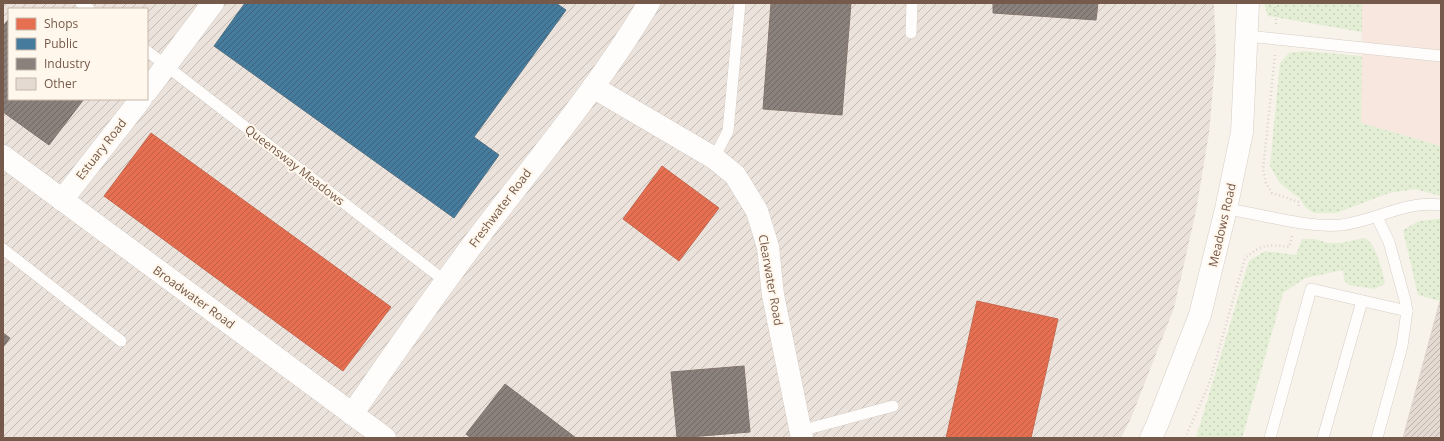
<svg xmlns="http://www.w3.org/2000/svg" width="1444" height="441" viewBox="0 0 1444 441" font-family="'Open Sans',sans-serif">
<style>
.commercial{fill:#f7e7de}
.industrial{fill:url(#industrial-furrows);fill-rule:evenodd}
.green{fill:url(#green-dots)}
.shops{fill:url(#shops-hatch);stroke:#c5684f}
.public{fill:url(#public-hatch);stroke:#537184}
.industry{fill:url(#industry-hatch);stroke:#84756d}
.building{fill:url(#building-hatch);stroke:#e0d5cc}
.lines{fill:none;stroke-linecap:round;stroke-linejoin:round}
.lane-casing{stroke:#d6cec7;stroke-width:12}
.street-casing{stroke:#d6cec7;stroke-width:23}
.secondary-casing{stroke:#d6cec6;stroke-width:23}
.path{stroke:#dad2ce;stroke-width:2.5;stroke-dasharray:1 3;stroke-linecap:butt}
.lane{stroke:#fefdfc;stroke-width:11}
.street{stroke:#fefdfc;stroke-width:22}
.secondary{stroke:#fefdfc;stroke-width:22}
.labels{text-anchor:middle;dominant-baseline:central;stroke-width:4;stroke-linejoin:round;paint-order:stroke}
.street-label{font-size:12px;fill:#75594a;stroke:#fff7eb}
</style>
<defs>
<pattern id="industrial-furrows" width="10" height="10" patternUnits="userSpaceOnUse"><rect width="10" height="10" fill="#eae2db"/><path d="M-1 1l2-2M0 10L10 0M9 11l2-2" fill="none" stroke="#c2bab4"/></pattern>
<pattern id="green-dots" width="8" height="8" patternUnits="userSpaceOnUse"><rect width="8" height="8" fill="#e3eed5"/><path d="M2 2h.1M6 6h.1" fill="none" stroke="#c6ceb8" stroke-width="1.8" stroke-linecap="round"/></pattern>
<pattern id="shops-hatch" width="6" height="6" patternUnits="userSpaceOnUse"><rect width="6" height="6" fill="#e76f51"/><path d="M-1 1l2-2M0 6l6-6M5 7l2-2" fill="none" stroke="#c05e45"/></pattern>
<pattern id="public-hatch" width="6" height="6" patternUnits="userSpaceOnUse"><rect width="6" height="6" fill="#457b9d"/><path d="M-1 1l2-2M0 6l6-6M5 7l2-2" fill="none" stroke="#3c637b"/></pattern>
<pattern id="industry-hatch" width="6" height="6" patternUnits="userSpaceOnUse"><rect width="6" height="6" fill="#8a817c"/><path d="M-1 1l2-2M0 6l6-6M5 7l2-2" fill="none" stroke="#706862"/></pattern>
<pattern id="building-hatch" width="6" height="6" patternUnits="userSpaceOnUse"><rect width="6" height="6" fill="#e4dad2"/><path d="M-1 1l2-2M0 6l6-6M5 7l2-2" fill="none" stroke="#bdb4ac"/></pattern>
</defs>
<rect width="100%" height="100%" fill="#f7f2ea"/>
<polygon class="commercial" points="1362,3 1441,3 1441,146 1361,123"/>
<path class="industrial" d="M3,3H1214L1216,53L1209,133L1196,211L1174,308L1131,418L1121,438H3ZM9,9H147V99H9Z"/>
<g class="green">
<polygon points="1264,3 1362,3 1362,32 1268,16"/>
<polygon points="1303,51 1362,56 1361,123 1441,146 1441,196 1415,189 1389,193 1336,213 1314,213 1305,207 1300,198 1291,192 1279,182 1270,166 1280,63 1289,53"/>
<polygon points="1438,219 1441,219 1441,296 1440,301 1418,295 1403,230 1419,221"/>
<path d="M1364,238C1376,242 1380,266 1384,278L1385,284L1374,289L1349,285L1344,280L1343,270L1305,278L1283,293L1242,438H1196L1249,261L1265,251L1296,255L1302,239H1315L1327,243H1341Z"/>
</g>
<g class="shops">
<polygon points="151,133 391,307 343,371 104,196"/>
<polygon points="662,166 719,208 679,261 623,219"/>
<polygon points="977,301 1058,319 1031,438 946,438"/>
</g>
<polygon class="public" points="245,3 556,3 566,10 474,137 499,155 454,218 214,46"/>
<g class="industry">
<polygon points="771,3 851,3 842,115 763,109"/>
<polygon points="993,3 1098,3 1096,20 993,13"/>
<polygon points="8,20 9,99 84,99 49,145 3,112 3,26"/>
<polygon points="3,333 10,338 3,347"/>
<polygon points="744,366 750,432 677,438 671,372"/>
<polygon points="505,384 576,438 471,438 466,434"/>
</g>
<polygon class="building" points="1440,301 1441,302 1441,438 1403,438"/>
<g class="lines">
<g class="lane-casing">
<g id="lane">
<polyline points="81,3 89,9"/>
<polyline points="911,33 912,3"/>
<polyline points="1247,36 1441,56"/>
<polyline points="147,51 445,281"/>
<polyline points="714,158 728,131 740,3"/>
<path d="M1226,209C1264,214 1303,228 1341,225C1376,221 1405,200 1441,205"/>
<polyline points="3,249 121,341"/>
<polyline points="800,431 893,406"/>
<polyline points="1270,438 1311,289 1407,311"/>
<polyline points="1323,438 1362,301"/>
<polyline points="1377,438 1402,346 1407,311 1405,300 1389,242 1377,217"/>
</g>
</g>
<g class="street-casing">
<g id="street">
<polyline points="593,87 714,158 735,175 757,211 768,247 773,295 802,438"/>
<polyline points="147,91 213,3"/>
<polyline points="3,156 385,438"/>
<polyline points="62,200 141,99"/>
<path d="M352,414C396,351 439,288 486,227C542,154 602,82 649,3"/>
</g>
</g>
<g class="secondary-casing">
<polyline id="secondary" points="1151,438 1157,425 1200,315 1226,209 1242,132 1248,3"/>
</g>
<g class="path">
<polyline points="1275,3 1276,24"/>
<polyline points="1275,55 1263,170 1266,183 1272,193 1299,202 1298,208"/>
<path d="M1185,438L1209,384L1245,258C1263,244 1267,244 1289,247L1292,236"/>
</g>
<use href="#lane" class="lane"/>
<use href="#street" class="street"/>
<use href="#secondary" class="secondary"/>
</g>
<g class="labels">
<g class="street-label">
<text transform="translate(101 149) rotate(-52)">Estuary Road</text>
<text transform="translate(295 165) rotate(38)">Queensway Meadows</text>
<text transform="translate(500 208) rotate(-53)">Freshwater Road</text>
<text transform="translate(1222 225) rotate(-77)">Meadows Road</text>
<text transform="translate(771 280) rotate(80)">Clearwater Road</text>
<text transform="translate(194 297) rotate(36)">Broadwater Road</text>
</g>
</g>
<rect width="1444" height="441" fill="none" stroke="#75594a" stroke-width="8"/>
<rect x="8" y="8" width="140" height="92" fill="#fff7eb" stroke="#c8b8ab"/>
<rect x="16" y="18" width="20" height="12" fill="#e76f51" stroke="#c8b8ab"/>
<text x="44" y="28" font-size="12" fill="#75594a">Shops</text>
<rect x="16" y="38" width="20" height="12" fill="#457b9d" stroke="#c8b8ab"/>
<text x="44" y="48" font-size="12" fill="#75594a">Public</text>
<rect x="16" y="58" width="20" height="12" fill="#8a817c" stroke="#c8b8ab"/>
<text x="44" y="68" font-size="12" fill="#75594a">Industry</text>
<rect x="16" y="78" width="20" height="12" fill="#e4dad2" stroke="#c8b8ab"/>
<text x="44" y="88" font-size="12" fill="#75594a">Other</text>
</svg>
